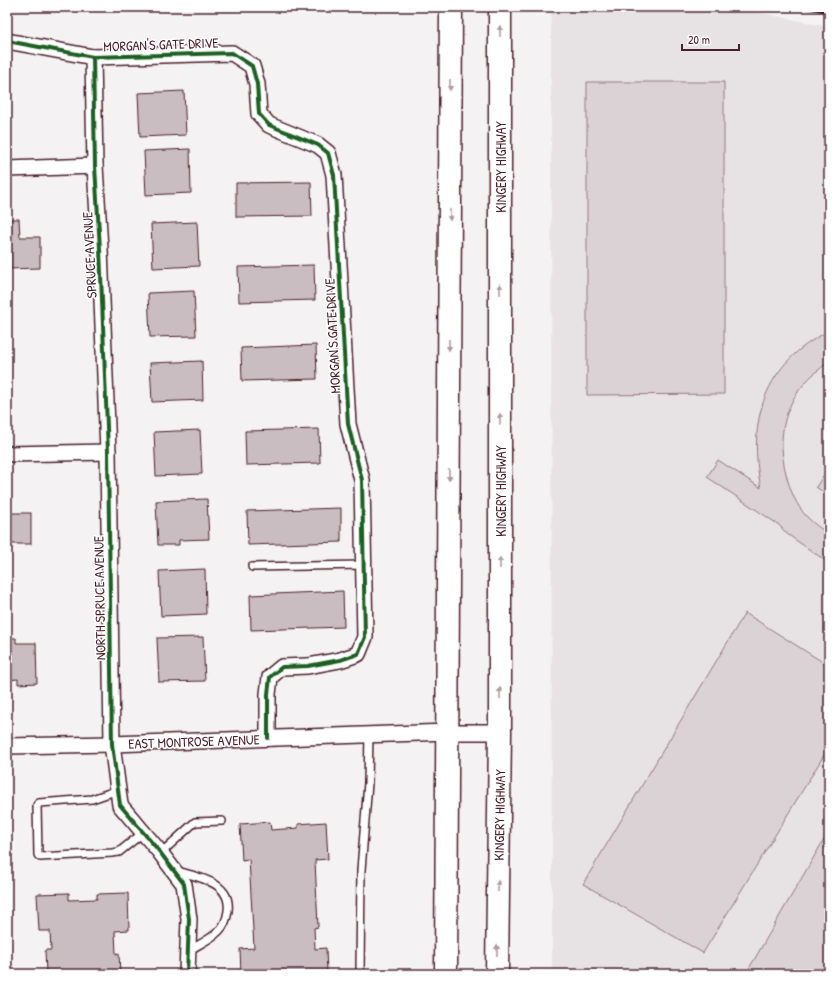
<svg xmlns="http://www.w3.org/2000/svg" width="836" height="981" viewBox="0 0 836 981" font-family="'Patrick Hand',sans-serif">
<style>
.built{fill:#e7e2e3}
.green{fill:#dbd2d5;stroke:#927880}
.building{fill:#cabdc1;stroke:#4a1f2b}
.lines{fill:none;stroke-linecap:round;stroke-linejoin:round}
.lane-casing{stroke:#4a1f2b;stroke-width:10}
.street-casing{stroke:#4a1f2b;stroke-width:18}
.highway-casing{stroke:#4a1f2b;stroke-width:25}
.lane{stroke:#fff;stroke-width:7}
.street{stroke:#fff;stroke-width:15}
.highway{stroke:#fff;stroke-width:22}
.rail{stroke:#4a1f2b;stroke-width:3}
.cycleway-casing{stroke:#fff;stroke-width:6}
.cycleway{stroke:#1b5e20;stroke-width:4}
.oneway{fill:#ae9aa0}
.labels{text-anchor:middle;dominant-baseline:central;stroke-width:3;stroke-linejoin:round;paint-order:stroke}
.street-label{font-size:14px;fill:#4a1f2b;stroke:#fff}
</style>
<rect width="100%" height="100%" fill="#f4f2f2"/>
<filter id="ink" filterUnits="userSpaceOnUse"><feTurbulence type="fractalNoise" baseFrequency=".025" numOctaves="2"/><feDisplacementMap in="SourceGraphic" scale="8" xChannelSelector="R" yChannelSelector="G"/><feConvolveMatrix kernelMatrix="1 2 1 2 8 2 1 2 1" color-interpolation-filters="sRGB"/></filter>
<g filter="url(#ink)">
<polygon class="built" points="551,7 731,7 829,27 829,974 552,974"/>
<g class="green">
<polygon points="587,82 724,82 724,394 587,395"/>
<path d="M829,331V362C789,389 774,427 786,474C790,490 796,505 807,517C814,524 821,529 829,534V563L787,534L779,525L707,477L718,460L761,488C747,421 764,363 829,331Z"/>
<polygon points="829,467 829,496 816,487"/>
<polygon points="745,613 829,666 829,747 703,953 583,884"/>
<polygon points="829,831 829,974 750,974 747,972"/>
</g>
<g class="building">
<polygon points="184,91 186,135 140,137 138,93"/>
<polygon points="190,149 191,193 146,195 144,151"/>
<polygon points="311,182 312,216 236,217 236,183"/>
<polygon points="7,219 19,219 20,237 40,237 40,268 7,269"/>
<polygon points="197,222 199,266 153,268 151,224"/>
<polygon points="314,265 315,300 239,302 238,267"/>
<polygon points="194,291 196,336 150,337 148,293"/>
<polygon points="316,345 317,379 242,381 241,348"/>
<polygon points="202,361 203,400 152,402 150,363"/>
<polygon points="319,429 320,463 246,465 245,431"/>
<polygon points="200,430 202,474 156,476 154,432"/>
<polygon points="207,499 209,539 179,540 179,545 158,545 156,501"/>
<polygon points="341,508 341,542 248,545 247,511"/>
<rect x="7" y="513" width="24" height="31"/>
<polygon points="205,569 206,614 161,616 159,571"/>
<polygon points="343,591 344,627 251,630 250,595"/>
<polygon points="203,637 205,681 159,682 157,638"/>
<polygon points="7,638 16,638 16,643 36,643 37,683 18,684 18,679 7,680"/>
<polygon points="270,822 271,830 298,828 298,824 326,822 328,859 315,860 318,927 314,928 315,949 326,948 327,974 241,974 240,949 254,948 249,859 242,860 240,824"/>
<polygon points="69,893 69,900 97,899 97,894 128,893 129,930 115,931 116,954 119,953 120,974 46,974 45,950 51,950 50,931 39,931 37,894"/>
</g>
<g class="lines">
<g class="lane-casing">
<g id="lane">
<polyline points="252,567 363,565"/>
<polyline points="118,790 92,799 39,803 37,805 38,855 40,857 112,853 119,852 144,832"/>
<polyline points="161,853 195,822 222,821"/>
<path d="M177,871C198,877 232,882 228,911C227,918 225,925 219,931C211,939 198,945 188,951"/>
<polyline points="360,974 361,870 368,783 369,735"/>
</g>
</g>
<g class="street-casing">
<g id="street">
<polyline points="7,41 93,57 232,53 252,66 257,84 259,114 269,125 318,145 328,153 334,175 348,424 362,480 365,637 358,654 340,660 308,666 282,667 270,677 268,694 268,738"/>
<polyline points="93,57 95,166 100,249 108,452 112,744 120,805 159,851 184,884 189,919 187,974"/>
<polyline points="7,169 95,166"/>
<polyline points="7,454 108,452"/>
<polyline points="7,746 112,744 448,732 500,732"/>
</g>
</g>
<g class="highway-casing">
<g id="highway">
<polyline points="446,974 451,7"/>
<polyline points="497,974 500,732 500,7"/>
</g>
</g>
<use href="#lane" class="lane"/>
<use href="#street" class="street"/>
<use href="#highway" class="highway"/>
<polyline class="rail" points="805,7 829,12"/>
<g class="cycleway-casing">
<g id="cycleway">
<polyline points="7,41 93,57 232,53 252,66 257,84 259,114 269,125 318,145 328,153 334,175 348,424 362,480 365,637 358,654 340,660 308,666 282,667 270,677 268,694 268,738"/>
<polyline points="93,57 95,166 100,249 108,452 112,744 120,805 159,851 184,884 189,919 187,974"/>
</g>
</g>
<use href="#cycleway" class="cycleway"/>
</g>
<defs><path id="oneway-solid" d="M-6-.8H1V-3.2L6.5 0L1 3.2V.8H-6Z"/></defs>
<g class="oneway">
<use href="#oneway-solid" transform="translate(500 31) rotate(-90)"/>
<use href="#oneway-solid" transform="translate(450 85) rotate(90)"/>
<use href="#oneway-solid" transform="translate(450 215) rotate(90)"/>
<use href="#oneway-solid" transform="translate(500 289) rotate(-90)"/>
<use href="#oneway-solid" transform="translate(449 345) rotate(90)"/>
<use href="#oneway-solid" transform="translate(500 419) rotate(-90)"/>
<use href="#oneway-solid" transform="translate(449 475) rotate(90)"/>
<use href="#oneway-solid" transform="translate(500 563) rotate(-90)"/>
<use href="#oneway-solid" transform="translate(500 693) rotate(-90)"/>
<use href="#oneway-solid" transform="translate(498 886) rotate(-89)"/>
<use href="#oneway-solid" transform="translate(497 950) rotate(-89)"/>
</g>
</g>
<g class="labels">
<g class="street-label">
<text transform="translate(161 44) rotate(-2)">MORGAN'S GATE DRIVE</text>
<text transform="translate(500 167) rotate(-90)">KINGERY HIGHWAY</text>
<text transform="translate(89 255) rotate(-93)">SPRUCE AVENUE</text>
<text transform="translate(332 336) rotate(-93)">MORGAN'S GATE DRIVE</text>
<text transform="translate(500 491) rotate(-90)">KINGERY HIGHWAY</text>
<text transform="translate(99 598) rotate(-91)">NORTH SPRUCE AVENUE</text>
<text transform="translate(194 741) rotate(-2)">EAST MONTROSE AVENUE</text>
<text transform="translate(499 815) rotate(-89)">KINGERY HIGHWAY</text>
</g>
</g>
<rect width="836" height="981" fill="none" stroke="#fff" stroke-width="24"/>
<rect x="12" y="12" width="812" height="957" fill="none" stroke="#4a1f2b" stroke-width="1.5" filter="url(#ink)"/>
<path d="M682 44v6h57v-6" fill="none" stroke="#4a1f2b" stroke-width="2"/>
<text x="688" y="44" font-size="12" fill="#4a1f2b" stroke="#ffffff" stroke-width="3" paint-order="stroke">20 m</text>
</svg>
